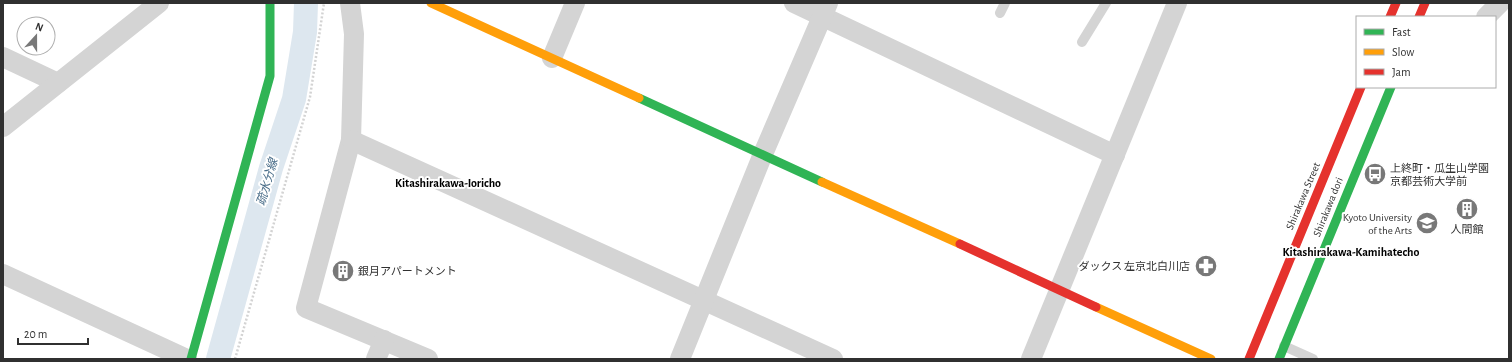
<svg xmlns="http://www.w3.org/2000/svg" width="1512" height="362" viewBox="0 0 1512 362" font-family="'Alegreya Sans','Noto Sans JP',sans-serif">
<style>
.lines{fill:none;stroke-linecap:round;stroke-linejoin:round}
.canal{stroke:#dde7ef;stroke-width:24}
.path{stroke:#d3d3d3;stroke-width:2.5;stroke-dasharray:2 2;stroke-linecap:butt}
.lane{stroke:#d4d4d4;stroke-width:10}
.street{stroke:#d4d4d4;stroke-width:20}
.fast{stroke:#30b455;stroke-width:9}
.slow{stroke:#ff9f0a;stroke-width:9}
.jam{stroke:#e5322d;stroke-width:9}
.labels{text-anchor:middle;dominant-baseline:central;stroke-width:4;stroke-linejoin:round;paint-order:stroke}
.poi-label{font-size:11px;fill:#303030;stroke:#fff;text-anchor:start}
.street-label{font-size:11px;fill:#303030;stroke:#fff}
.water-label{font-size:12px;font-style:italic;fill:#486c88;stroke:#fff}
.neighbourhood-label{font-size:12px;font-weight:bold;fill:#000;stroke:#fff}
</style>
<rect width="100%" height="100%" fill="#fff"/>
<g class="lines">
<polyline class="canal" points="218,359 271,168 294,99 305,32 306,3"/>
<polyline class="path" points="235,359 310,97 324,3"/>
<g class="lane">
<polyline points="1000,13 1005,3"/>
<polyline points="1082,42 1106,3"/>
<polyline points="1284,346 1313,359"/>
</g>
<g class="street">
<polyline points="350,3 354,34 351,140 306,308 428,359"/>
<polyline points="794,3 1115,155"/>
<polyline points="1486,17 1500,3"/>
<polyline points="3,57 58,83"/>
<polyline points="552,58 575,3"/>
<polyline points="3,127 159,3"/>
<polyline points="351,140 833,359"/>
<polyline points="3,274 187,359"/>
<polyline points="376,359 384,340"/>
<polyline points="680,359 763,154 828,3"/>
<polyline points="1031,359 1177,3"/>
</g>
<g class="fast">
<polyline points="639,98 822,182"/>
<polyline points="191,359 270,76 270,3"/>
<polyline points="1279,359 1391,87"/>
</g>
<g class="slow">
<polyline points="431,3 639,98"/>
<polyline points="822,182 960,244"/>
<polyline points="1096,307 1211,359"/>
</g>
<g class="jam">
<polyline points="1390,17 1396,3"/>
<polyline points="1419,17 1425,3"/>
<polyline points="960,244 1096,307"/>
<polyline points="1249,359 1361,87"/>
</g>
</g>
<defs>
<g id="bus-disc" transform="scale(1.15)"><circle r="9.5" fill="#787878" stroke="#fff"/><path d="M-5-6H5V4H4V6H2V4H-2V6H-4V4H-5ZM-3.5-4V0h7V-4ZM-3.5 1.2v1.5H-2V1.2ZM2 1.2v1.5H3.5V1.2Z" fill="#fff"/></g>
<g id="building-disc" transform="scale(1.15)"><circle r="9.5" fill="#787878" stroke="#fff"/><path d="M-4-6H4V6H1V3H-1V6H-4ZM-2.5-4.3h1.7v1.8h-1.7ZM.8-4.3h1.7v1.8H.8ZM-2.5-1h1.7V.8h-1.7ZM.8-1h1.7V.8H.8Z" fill="#fff"/></g>
<g id="university-disc" transform="scale(1.15)"><circle r="9.5" fill="#787878" stroke="#fff"/><path d="M0-5L7-2L0 1L-7-2ZM-4 1L0 2.5L4 1V4Q0 6-4 4Z" fill="#fff"/></g>
<g id="pharmacy-disc" transform="scale(1.15)"><circle r="9.5" fill="#787878" stroke="#fff"/><path d="M-2-6h4v4h4v4h-4v4h-4v-4h-4v-4h4Z" fill="#fff"/></g>
</defs>
<g fill-rule="evenodd">
<use href="#bus-disc" x="1375" y="174"/>
<use href="#building-disc" x="1467" y="209"/>
<use href="#university-disc" x="1427" y="223"/>
<use href="#pharmacy-disc" x="1206" y="266"/>
<use href="#building-disc" x="343" y="271"/>
</g>
<g class="labels">
<g class="poi-label">
<text x="1390" y="168">上終町・瓜生山学園<tspan x="1390" dy="13">京都芸術大学前</tspan></text>
<text x="1412" y="217" text-anchor="end">Kyoto University<tspan x="1412" dy="13">of the Arts</tspan></text>
<text x="1467" y="229" text-anchor="middle">人間館</text>
<text x="1190" y="266" text-anchor="end">ダックス 左京北白川店</text>
<text x="358" y="271">銀月アパートメント</text>
</g>
<g class="street-label">
<text transform="translate(1303 196) rotate(-67)">Shirakawa Street</text>
<text transform="translate(1328 207) rotate(-68)">Shirakawa dori</text>
</g>
<g class="water-label">
<text transform="translate(267 182) rotate(-74)">疏水分線</text>
</g>
<g class="neighbourhood-label">
<text x="448" y="183">Kitashirakawa-Ioricho</text>
<text x="1351" y="252">Kitashirakawa-Kamihatecho</text>
</g>
</g>
<rect width="1512" height="362" fill="none" stroke="#303030" stroke-width="8"/>
<rect x="1356" y="16" width="140" height="72" fill="#ffffff" stroke="#acacac"/>
<rect x="1364" y="29" width="20" height="6" fill="#30b455" stroke="#acacac"/>
<text x="1392" y="36" font-size="12" fill="#303030">Fast</text>
<rect x="1364" y="49" width="20" height="6" fill="#ff9f0a" stroke="#acacac"/>
<text x="1392" y="56" font-size="12" fill="#303030">Slow</text>
<rect x="1364" y="69" width="20" height="6" fill="#e5322d" stroke="#acacac"/>
<text x="1392" y="76" font-size="12" fill="#303030">Jam</text>
<g transform="translate(36 36) rotate(21)"><circle r="19" fill="#ffffff" stroke="#acacac"/>
<path d="M0-3L7 15L0 10L-7 15Z" fill="#787878"/>
<text y="-6" font-size="11" font-weight="bold" text-anchor="middle" fill="#303030">N</text>
</g>
<path d="M18 338v6h70v-6" fill="none" stroke="#303030" stroke-width="2"/>
<text x="24" y="338" font-size="12" fill="#303030" stroke="#ffffff" stroke-width="3" paint-order="stroke">20 m</text>
</svg>
